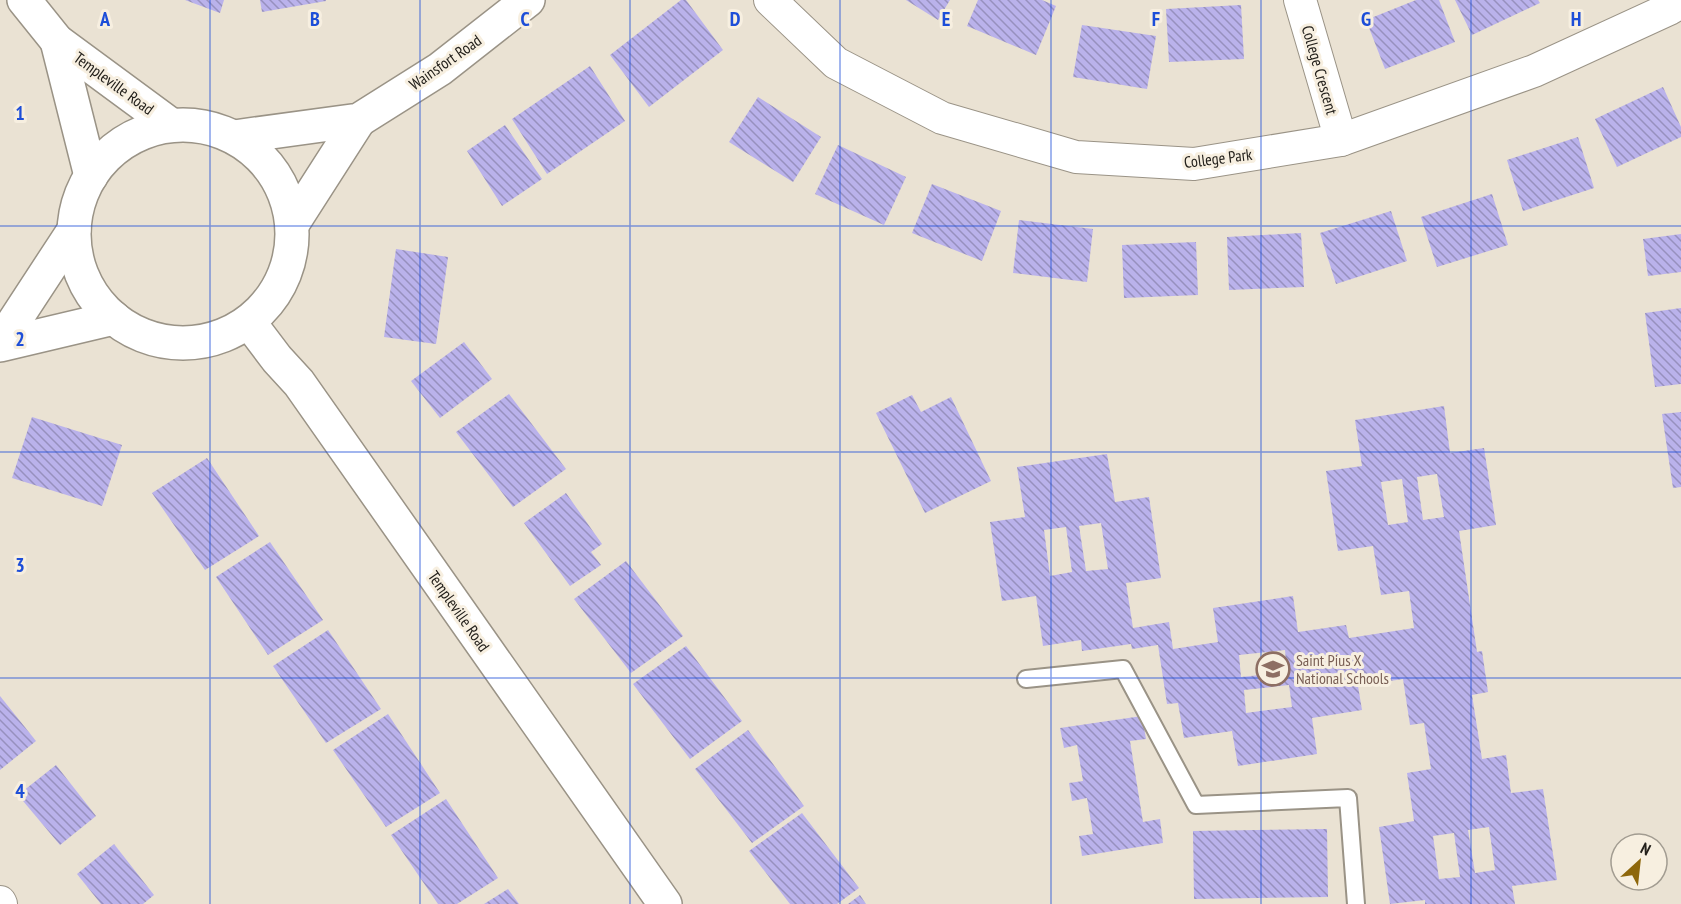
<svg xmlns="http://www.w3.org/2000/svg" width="1681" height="904" viewBox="0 0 1681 904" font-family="'PT Sans Narrow',sans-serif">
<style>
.building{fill:url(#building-back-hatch);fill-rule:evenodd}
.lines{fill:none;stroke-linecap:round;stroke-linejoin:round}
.lane-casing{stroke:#9a9386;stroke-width:20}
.street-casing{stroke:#9a9386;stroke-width:34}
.secondary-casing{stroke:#9a9386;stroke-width:36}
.lane{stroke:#fff;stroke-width:16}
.street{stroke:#fff;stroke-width:32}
.secondary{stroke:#fff;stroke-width:33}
.grid{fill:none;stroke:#1d4ed8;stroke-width:1.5;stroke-opacity:0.55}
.labels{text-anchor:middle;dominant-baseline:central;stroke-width:6;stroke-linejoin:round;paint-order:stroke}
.street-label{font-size:16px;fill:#23201b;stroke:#f7efe0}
.education-label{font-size:16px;fill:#785e54;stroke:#f7efe0;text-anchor:start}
.grid-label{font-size:20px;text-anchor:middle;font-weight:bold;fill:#1d4ed8;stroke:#f7efe0;stroke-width:6;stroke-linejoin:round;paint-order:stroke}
</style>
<defs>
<pattern id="building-back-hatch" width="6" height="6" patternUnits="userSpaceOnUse" patternTransform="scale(1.5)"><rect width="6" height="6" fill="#bab2eb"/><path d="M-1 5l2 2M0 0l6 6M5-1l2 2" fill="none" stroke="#9790be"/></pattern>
</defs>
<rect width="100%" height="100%" fill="#eae2d3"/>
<g class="building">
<polygon points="185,0 224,0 220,13"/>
<polygon points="260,0 326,0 326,1 262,12"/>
<polygon points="681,0 686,0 723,50 649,107 610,55"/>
<polygon points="906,0 950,0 938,20"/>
<polygon points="978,0 1042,0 1056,6 1036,55 967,26"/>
<polygon points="1416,0 1439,0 1455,42 1385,69 1366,20"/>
<polygon points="1455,0 1538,0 1540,3 1472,35"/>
<polygon points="1241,5 1244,59 1169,62 1166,9"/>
<polygon points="1082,25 1156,36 1147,89 1073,77"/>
<polygon points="590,66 625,121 547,174 512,119"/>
<polygon points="1663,87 1681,127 1681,137 1617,167 1595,119"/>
<polygon points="758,97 821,137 793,182 729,142"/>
<polygon points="505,125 542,179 502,206 467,151"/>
<polygon points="1578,137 1594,188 1523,211 1507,160"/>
<polygon points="838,145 906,177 884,225 815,194"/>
<polygon points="932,184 1001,211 982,261 912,233"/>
<polygon points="1492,194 1508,245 1437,267 1421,217"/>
<polygon points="1391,211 1407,261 1336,284 1320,233"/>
<polygon points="1019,220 1093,229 1087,282 1013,273"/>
<polygon points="1301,233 1304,287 1229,290 1227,237"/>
<polygon points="1681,234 1681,272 1648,276 1643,239"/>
<polygon points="1196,242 1198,295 1124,298 1122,245"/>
<polygon points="396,249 448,257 436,344 384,337"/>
<polygon points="1681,308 1681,384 1655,387 1645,313"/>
<polygon points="464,342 492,379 440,418 411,381"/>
<polygon points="509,394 566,469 513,507 456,432"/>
<polygon points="912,395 921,412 951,397 991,481 925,513 876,413"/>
<path d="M1444,406L1450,453L1484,448L1496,525L1459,531L1477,652L1482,651L1488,692L1472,695L1482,759L1506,755L1511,793L1543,789L1557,880L1512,886L1515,904H1425V900L1390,904L1379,827L1414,821L1407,773L1431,769L1424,723L1410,725L1403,679L1358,686L1362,710L1312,718L1317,754L1238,766L1232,731L1184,738L1178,703L1167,704L1158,645L1132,649L1131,644L1082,651L1081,640L1043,646L1036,596L1002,601L990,522L1025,517L1017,467L1107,454L1115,502L1149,497L1161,578L1126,583L1133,628L1169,622L1173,649L1218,642L1213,608L1293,596L1298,632L1346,625L1349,638L1414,628L1409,591L1381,595L1373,546L1338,551L1326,471L1362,466L1355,420ZM1437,474L1444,517L1423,520L1417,477ZM1402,479L1408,522L1388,525L1381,482ZM1101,523L1108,569L1086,571L1079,526ZM1066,527L1072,572L1050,576L1044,530ZM1285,650L1287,672L1241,677L1239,655ZM1289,685L1292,707L1246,713L1244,690ZM1489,827L1495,870L1475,873L1468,830ZM1454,833L1460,877L1439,879L1433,836Z"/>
<polygon points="1681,412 1681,487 1673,488 1662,414"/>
<polygon points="32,417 122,445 102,506 12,478"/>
<polygon points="207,458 259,536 205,570 152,493"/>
<polygon points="566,493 602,544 591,552 601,565 570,586 524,523"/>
<polygon points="270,542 323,620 268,655 216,577"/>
<polygon points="626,561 683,636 631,673 574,599"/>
<polygon points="328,630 381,709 326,743 273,666"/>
<polygon points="686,646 742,721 690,759 633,684"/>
<polygon points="0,696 36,741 0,770"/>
<polygon points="388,714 440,793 386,827 333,750"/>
<polygon points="1142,716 1146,739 1130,741 1143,822 1160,819 1163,843 1082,856 1079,836 1093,834 1087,798 1072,801 1069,783 1083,781 1077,745 1064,748 1060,728"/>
<polygon points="748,730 804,806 752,843 695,769"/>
<polygon points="56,765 96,816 60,845 18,795"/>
<polygon points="446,799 498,878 457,904 438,904 391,835"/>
<polygon points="802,813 859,888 837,904 790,904 749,851"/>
<polygon points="1327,829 1328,897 1194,899 1193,831"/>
<polygon points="114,844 154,895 143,904 101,904 77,874"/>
<polygon points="508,889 519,904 484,904"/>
<polygon points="860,895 866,904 848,904"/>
</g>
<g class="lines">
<g class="lane-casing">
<polyline id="lane" points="1026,679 1123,669 1196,805 1348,798 1356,904"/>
</g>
<g class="street-casing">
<g id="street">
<polyline points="770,0 836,63 942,118 1076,157 1194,164 1341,140 1534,71 1669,9 1681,2"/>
<polyline points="1300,0 1341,140"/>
<polyline points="0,902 1,904"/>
</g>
</g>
<g class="secondary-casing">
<g id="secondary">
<polyline points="24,0 57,41 171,125"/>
<polyline points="57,41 91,176"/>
<circle cx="183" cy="234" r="109"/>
<polyline points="234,137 359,120 440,69 528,0"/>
<polyline points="293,223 359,120"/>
<polyline points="249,322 277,359 299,383 665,904"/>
<polyline points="0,343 74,230"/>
<polyline points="0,345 114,318"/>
</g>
</g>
<use href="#lane" class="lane"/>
<use href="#street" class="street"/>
<use href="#secondary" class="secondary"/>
</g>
<path class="grid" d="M210,0V904M420,0V904M630,0V904M840,0V904M1051,0V904M1261,0V904M1471,0V904M0,226H1681M0,452H1681M0,678H1681"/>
<defs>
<g id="school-ring" transform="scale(1.725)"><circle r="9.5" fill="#f7efe0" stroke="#8d6e63" stroke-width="1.5"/><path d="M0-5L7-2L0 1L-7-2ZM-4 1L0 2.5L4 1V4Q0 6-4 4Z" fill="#8d6e63"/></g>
</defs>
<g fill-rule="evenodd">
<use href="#school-ring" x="1273" y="669"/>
</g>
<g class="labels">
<g class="street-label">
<text transform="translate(445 62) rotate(-35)">Wainsfort Road</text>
<text transform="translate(1320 70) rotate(74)">College Crescent</text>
<text transform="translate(114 83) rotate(36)">Templeville Road</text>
<text transform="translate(1218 158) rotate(-7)">College Park</text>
<text transform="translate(459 611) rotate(55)">Templeville Road</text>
</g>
<g class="education-label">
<text x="1296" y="660">Saint Pius X<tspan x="1296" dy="18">National Schools</tspan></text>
</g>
</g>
<g class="grid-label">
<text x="105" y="26">A</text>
<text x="315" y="26">B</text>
<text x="525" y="26">C</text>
<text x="735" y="26">D</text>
<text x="946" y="26">E</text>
<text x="1156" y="26">F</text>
<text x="1366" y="26">G</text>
<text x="1576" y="26">H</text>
<text x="20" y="120">1</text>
<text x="20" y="346">2</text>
<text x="20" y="572">3</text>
<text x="20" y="798">4</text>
</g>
<g transform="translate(1639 862) rotate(27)"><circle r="28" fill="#f7efe0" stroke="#a29c91" stroke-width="1.5"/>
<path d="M0-4.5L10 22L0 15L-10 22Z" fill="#8e670b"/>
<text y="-9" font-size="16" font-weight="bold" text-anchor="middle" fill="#23201b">N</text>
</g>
</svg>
